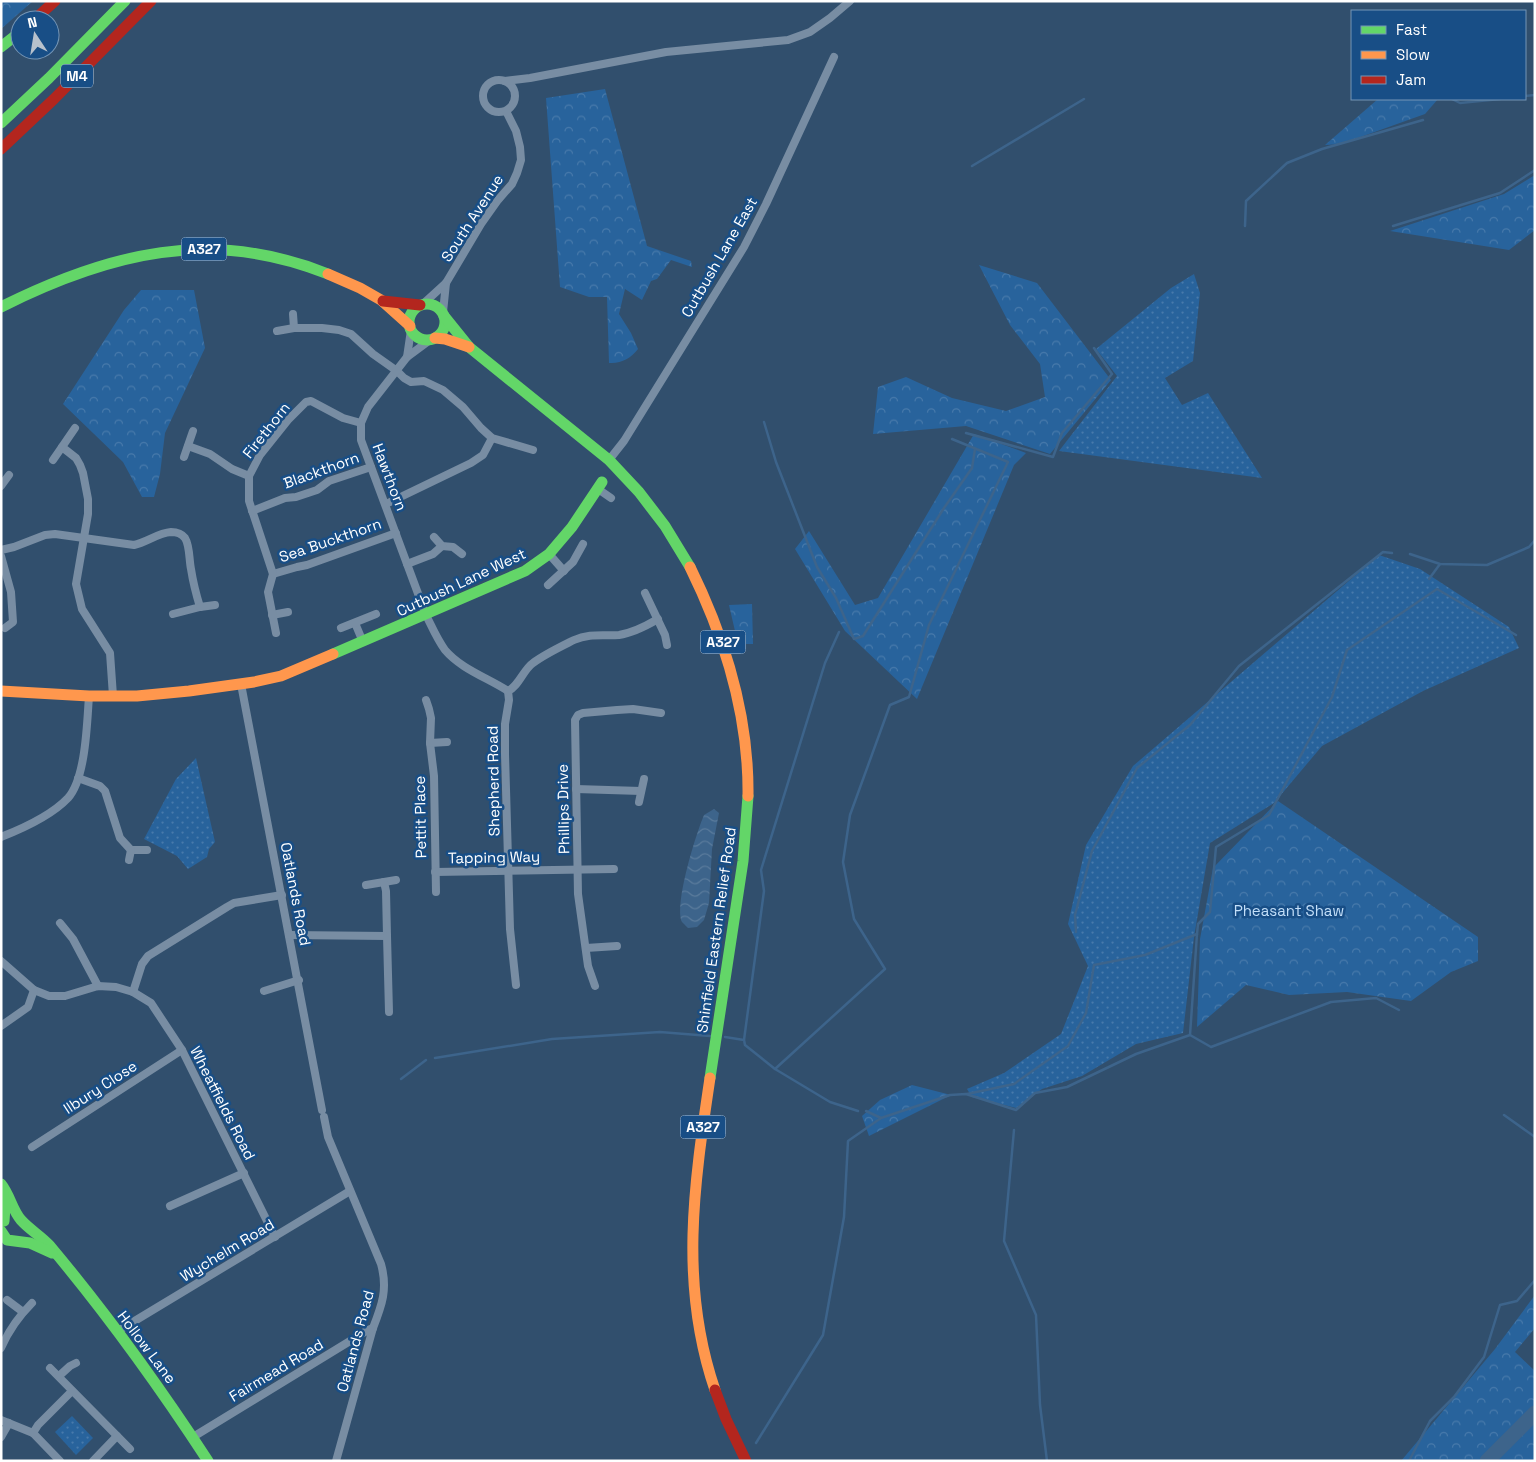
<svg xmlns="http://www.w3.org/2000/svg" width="1536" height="1462" viewBox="0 0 1536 1462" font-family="'Space Grotesk',sans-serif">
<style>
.grass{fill:url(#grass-dots)}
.forest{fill:url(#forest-crowns)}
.water{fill:url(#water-waves)}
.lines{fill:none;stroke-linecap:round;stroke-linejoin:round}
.stream{stroke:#3d648b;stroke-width:2.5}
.river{stroke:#3d648b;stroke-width:15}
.street{stroke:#788da3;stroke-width:8}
.fast{stroke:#63d668;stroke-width:11}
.slow{stroke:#ff974d;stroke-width:11}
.jam{stroke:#b3261e;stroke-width:11}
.labels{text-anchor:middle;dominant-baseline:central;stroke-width:5;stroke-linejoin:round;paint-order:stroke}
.shield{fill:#184e86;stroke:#bacadb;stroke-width:1}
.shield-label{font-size:14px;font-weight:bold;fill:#fff}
.street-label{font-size:15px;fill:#fff;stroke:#184e86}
.park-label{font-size:15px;fill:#c3dff9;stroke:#184e86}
</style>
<defs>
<pattern id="grass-dots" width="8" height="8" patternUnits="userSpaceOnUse" patternTransform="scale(1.25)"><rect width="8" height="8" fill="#28639c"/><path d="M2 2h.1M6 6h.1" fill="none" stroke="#487aab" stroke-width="1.8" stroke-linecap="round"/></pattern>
<pattern id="forest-crowns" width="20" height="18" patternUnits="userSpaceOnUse" patternTransform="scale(1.25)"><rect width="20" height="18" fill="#28639c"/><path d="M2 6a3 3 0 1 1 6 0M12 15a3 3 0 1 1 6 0" fill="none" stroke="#487aab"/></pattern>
<pattern id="water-waves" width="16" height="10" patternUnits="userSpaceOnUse" patternTransform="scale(1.25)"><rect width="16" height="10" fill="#3d648b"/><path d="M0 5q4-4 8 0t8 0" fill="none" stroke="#5a7b9c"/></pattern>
</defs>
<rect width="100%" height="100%" fill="#314f6d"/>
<g class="grass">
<polygon points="1194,274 1200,293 1193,361 1165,378 1182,405 1208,393 1262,478 1059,451 1117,376 1096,349 1171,288"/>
<polygon points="1379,555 1420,569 1509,627 1519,648 1423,691 1322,746 1274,803 1210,843 1194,937 1183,1033 1136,1044 1082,1076 1042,1089 1016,1108 972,1097 967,1089 1004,1073 1061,1034 1088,966 1068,924 1086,845 1133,766"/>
<polygon points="196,758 215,842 209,849 207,857 188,869 177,856 144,839 176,779"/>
<polygon points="72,1416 93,1438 76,1455 55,1432"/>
</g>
<g class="forest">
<polygon points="1,1 33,1 1,29"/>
<path d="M605,89L647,246L691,261L692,267L671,260L657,279L651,281L642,300L625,289L619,314L631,333L638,349C631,358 621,364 609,363L607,297H589L560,287L546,98Z"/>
<polygon points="1378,99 1438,99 1425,114 1341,144 1325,145"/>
<polygon points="1535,175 1535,230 1509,250 1390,231 1504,194"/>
<polygon points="979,265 1037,283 1111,380 1050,454 966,426 873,434 878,387 906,377 952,398 1006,411 1045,397 1040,364 1010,325"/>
<polygon points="141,290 194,290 205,348 165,433 160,474 154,497 142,497 123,462 63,404 124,310"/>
<polygon points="974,434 1026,453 1014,465 917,699 845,631 795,549 809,531 855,605 878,598"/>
<polygon points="752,604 753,644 738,644 729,605"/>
<polygon points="1278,801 1478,937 1478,961 1451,972 1411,1001 1347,992 1289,995 1246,985 1197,1027 1200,939 1213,868"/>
<polygon points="912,1085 951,1095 869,1136 862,1116 880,1100"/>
<polygon points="1535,1295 1535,1328 1515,1352 1535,1371 1535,1461 1401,1461 1495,1349"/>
</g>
<path class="water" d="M714,809L719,813L712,849L709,903L704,920L697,927L688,928C687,927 683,923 682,922C674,904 696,834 704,815Z"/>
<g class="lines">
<g class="stream">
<polyline points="1525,96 1535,95"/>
<polyline points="1452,99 1460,103 1500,99"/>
<polyline points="972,166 1084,99"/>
<polyline points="1245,226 1246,201 1287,163 1322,149 1423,120"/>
<polyline points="1393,226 1500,193 1535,170"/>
<polyline points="764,422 776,462 817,567 836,598 854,639 863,636 944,508 972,468 975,449"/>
<polyline points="966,433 1053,457 1062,433 1112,374 1094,348"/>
<polyline points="1410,554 1440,564 1487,565 1529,547 1535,540"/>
<polyline points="1429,579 1440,564"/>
<polyline points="1076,932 1075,915 1092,851 1137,768 1190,725 1239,666 1383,552 1392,553"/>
<polyline points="1190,1035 1197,934 1198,924 1210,912 1216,847 1269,815 1332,697 1347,650 1437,589 1516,635"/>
<polyline points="725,1037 744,1040 745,1045 775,1069"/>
<polyline points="744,1040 764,891 761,870 825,663 839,632"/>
<polyline points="435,1058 552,1039 660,1032 710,1036"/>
<polyline points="401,1079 426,1060"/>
<polyline points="967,1094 1014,1084 1068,1046 1086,1013 1094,965 1145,955 1197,934"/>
<polyline points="858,1111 830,1102 775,1069 885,969 854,919 843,862 850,815 890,705 909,697 929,625 1008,462 952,439"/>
<polyline points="866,1111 881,1118"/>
<polyline points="1504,1115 1535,1137"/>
<polyline points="1014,1130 1004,1241 1036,1315 1040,1405 1047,1461"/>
<polyline points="756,1443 823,1335 844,1217 848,1141 881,1118 950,1095 966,1094 1016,1110 1035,1093 1067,1087 1136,1054 1190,1035 1211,1047 1331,1002 1376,998 1399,1010"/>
<polyline points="1409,1461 1430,1421 1454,1397 1484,1357 1500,1305 1517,1301 1535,1280"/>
</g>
<polyline class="river" points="1487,1461 1535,1413"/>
<g class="street">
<circle cx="499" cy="96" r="16"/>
<polyline points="505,81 530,78 666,52 788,40 810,32 830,18 850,1"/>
<polyline points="423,304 446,283 481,224 498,200 512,184 517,173 521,160 520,147 516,131 506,111"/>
<polyline points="443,312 446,283"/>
<polyline points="293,314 294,328"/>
<polyline points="277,331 294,328 322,328 339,330 351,334 373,354 397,371 404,378 411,382 424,381 443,390 463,407 481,428 492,438 533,450"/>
<path d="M430,340L407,357L368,407L361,423V440L426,615C432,627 437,639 445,650C461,669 488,678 508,691"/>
<polyline points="407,357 411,330"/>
<polyline points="75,428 62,447 76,458 80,465 83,473 88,499 88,514 76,584 82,609 110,653 113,696"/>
<polyline points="188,446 210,454 232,469 249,476"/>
<polyline points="184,457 193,431"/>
<polyline points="53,460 62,447"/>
<polyline points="609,460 624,441 744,247 766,204 834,57"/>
<polyline points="1,486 9,475"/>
<polyline points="598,489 611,498"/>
<polyline points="386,504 471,463 483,455 492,438"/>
<polyline points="252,511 285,498 296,497 317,490 329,481 371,467"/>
<polyline points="434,537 442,546 453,547 462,554"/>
<path d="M1,550L14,547L45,535L55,534L134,545C147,542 158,533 171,532C176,532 182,534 185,538C190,546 189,560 191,569C193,582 196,594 200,607L173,614"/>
<polyline points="549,554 564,571"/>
<polyline points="1,556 11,592 13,622 5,628"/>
<polyline points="407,564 433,554 442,546"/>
<polyline points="273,574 297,567 307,565 396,533"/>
<polyline points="548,585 573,562 583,544"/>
<polyline points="645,593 665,635 667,645"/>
<polyline points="200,607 215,605"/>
<polyline points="272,615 288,612"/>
<polyline points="355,623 363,642"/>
<polyline points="341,628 376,614"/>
<polyline points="276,633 268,592 273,574 249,501 249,476 260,455 288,420 306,402 311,401 343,418 361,423"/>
<polyline points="241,684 322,1110"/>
<polyline points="508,691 509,700 505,724 505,754 510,929 516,985"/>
<path d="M508,691C519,686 523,670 533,663C545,654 560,647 574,640C589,633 603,636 619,635C633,633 646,626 658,619"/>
<polyline points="426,700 429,709 431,718 430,743 434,776 436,892"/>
<polyline points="430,743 447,742"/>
<polyline points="78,778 100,786 105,791 120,838 131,850 147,850"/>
<polyline points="576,789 641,791"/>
<polyline points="639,802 644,779"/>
<path d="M1,837C24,828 51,816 68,798C86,778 87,722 89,696"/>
<polyline points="129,860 131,850"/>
<polyline points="435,872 614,869"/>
<polyline points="366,885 396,880"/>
<polyline points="60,923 73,939 98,986"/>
<polyline points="289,935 387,936 386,891 384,882"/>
<polyline points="387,936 389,1012"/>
<polyline points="586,948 617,946"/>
<polyline points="1,961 34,990 49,996 65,996 98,986 116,987 133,992 151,1003 182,1050 275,1237"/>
<polyline points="595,986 588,966 578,894 575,720 578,715 583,713 617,710 633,709 661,713"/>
<polyline points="264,991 299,980"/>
<polyline points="133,992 142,964 148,956 227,907 234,903 282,895"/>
<polyline points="1,1026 28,1007 34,990"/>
<path d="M324,1117L328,1137L381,1264C388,1289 382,1305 373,1328L336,1461"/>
<polyline points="32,1147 182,1050"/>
<polyline points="170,1206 244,1173"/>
<polyline points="7,1300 23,1312"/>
<polyline points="118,1331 350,1191"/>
<path d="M1,1348C8,1332 20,1315 32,1303"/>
<polyline points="50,1368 130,1449"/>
<polyline points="59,1376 70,1366 76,1363"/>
<polyline points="1,1420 33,1433 60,1461"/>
<polyline points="33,1433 38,1425 72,1391"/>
<polyline points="1,1437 9,1423"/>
<polyline points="193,1437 368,1330 373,1328"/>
<polyline points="93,1461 117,1436"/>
</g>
<g class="fast">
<polyline points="1,47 20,32"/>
<polyline points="1,123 49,78 125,1"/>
<circle cx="427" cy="322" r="18"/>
<path d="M1,307C109,253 211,227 328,274"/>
<polyline points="444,316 469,347 609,460 639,492 665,526 690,567"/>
<polyline points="333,654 525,571 549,554 572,527 602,482"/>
<polyline points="710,1078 743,861 748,796"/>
<path d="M1,1184C10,1195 12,1210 21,1220C30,1230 41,1236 50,1246C107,1314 159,1386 208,1461"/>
<polyline points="2,1188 5,1207 4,1221"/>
<polyline points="1,1231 7,1240 30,1243 52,1253"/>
</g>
<g class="slow">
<polyline points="328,274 360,288 381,300 410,326"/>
<polyline points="435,338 445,339 469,347"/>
<path d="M690,567C725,638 749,716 748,796"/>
<polyline points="1,691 89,696 137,696 189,691 254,682 281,676 333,654"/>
<path d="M710,1078C694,1185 679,1285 715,1390"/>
</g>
<g class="jam">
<polyline points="34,20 55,1"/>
<polyline points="1,149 54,99 151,1"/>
<polyline points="383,301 420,305"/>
<polyline points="715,1390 726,1419 746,1461"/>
</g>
</g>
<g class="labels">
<g class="shield">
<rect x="61" y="64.5" width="32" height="23" rx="4"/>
<rect x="181.5" y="237.5" width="45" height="23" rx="4"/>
<rect x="700.5" y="630.5" width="45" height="23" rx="4"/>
<rect x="680.5" y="1115.5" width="45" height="23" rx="4"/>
</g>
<g class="shield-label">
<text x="77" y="76">M4</text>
<text x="204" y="249">A327</text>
<text x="723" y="642">A327</text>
<text x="703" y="1127">A327</text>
</g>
<g class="street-label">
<text transform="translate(472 218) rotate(-57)">South Avenue</text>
<text transform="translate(719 257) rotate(-60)">Cutbush Lane East</text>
<text transform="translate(266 430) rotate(-52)">Firethorn</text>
<text transform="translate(321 470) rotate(-20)">Blackthorn</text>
<text transform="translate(390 477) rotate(69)">Hawthorn</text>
<text transform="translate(330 540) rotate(-19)">Sea Buckthorn</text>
<text transform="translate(461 582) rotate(-25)">Cutbush Lane West</text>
<text transform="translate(493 781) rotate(-91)">Shepherd Road</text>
<text transform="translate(563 809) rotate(-91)">Phillips Drive</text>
<text transform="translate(420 817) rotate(-91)">Pettit Place</text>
<text transform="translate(494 857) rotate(-1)">Tapping Way</text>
<text transform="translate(296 894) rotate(79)">Oatlands Road</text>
<text transform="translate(716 930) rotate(-82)">Shinfield Eastern Relief Road</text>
<text transform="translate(100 1087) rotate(-33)">Ilbury Close</text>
<text transform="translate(223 1103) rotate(63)">Wheatfields Road</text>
<text transform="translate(227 1250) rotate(-31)">Wychelm Road</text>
<text transform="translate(355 1341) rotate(-75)">Oatlands Road</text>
<text transform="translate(147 1347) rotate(53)">Hollow Lane</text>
<text transform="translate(276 1370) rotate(-31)">Fairmead Road</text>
</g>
<g class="park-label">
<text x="1289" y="910">Pheasant Shaw</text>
</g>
</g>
<rect width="1536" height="1462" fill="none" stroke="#ffffff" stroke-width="5"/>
<rect x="1351" y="10" width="175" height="90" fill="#184e86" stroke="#7495b6"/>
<rect x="1361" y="26" width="25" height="8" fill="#63d668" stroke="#7495b6"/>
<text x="1396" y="35" font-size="15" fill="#ffffff">Fast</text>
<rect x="1361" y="51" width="25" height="8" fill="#ff974d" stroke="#7495b6"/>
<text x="1396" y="60" font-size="15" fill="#ffffff">Slow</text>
<rect x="1361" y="76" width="25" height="8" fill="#b3261e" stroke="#7495b6"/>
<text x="1396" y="85" font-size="15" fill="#ffffff">Jam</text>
<g transform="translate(35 35) rotate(348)"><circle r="24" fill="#184e86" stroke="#7495b6"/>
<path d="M0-4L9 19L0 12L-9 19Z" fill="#b7c1cc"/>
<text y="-8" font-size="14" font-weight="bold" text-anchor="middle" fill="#ffffff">N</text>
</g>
</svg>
